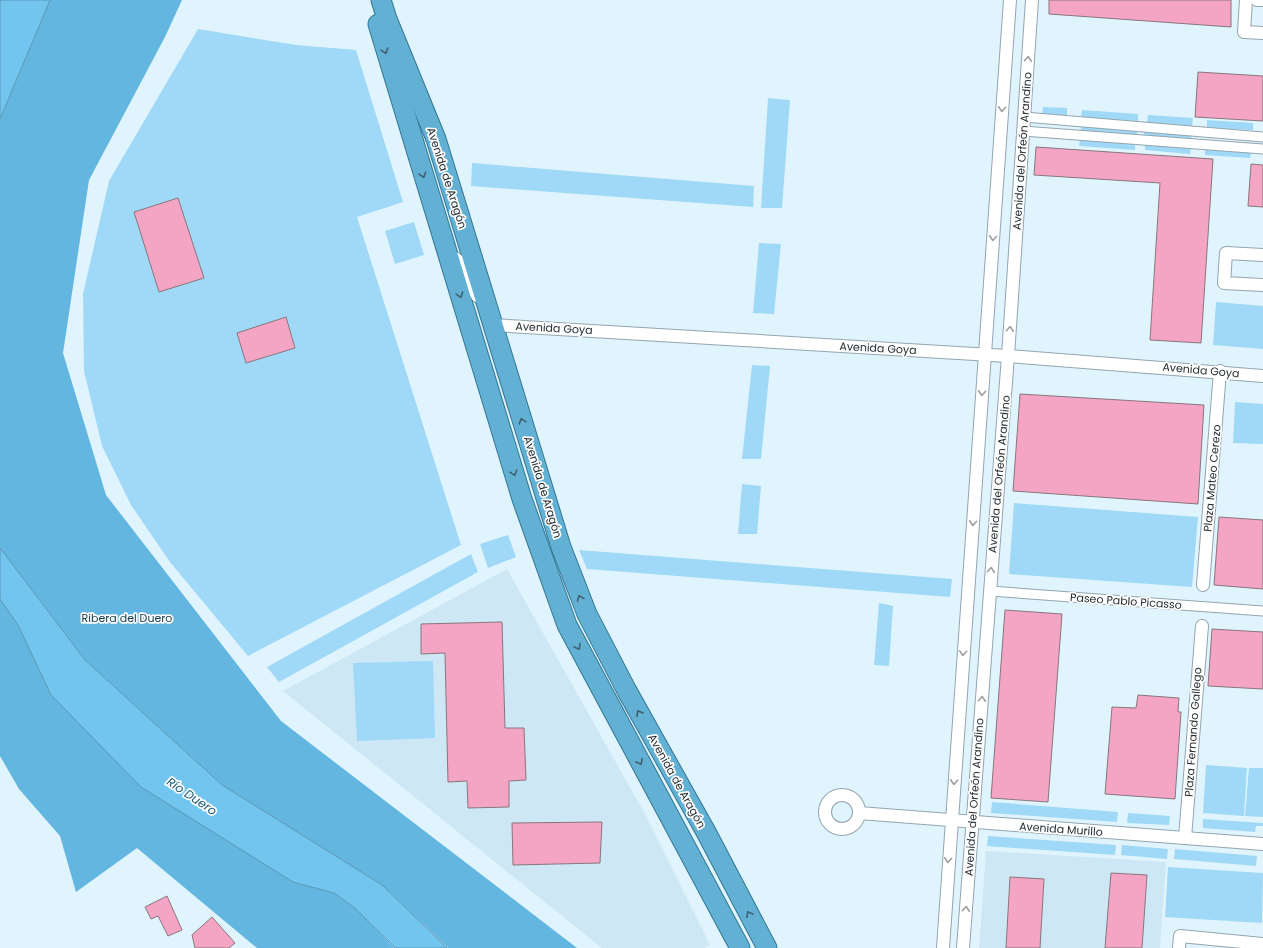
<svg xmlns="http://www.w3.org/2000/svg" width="1263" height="948" viewBox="0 0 1263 948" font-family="Poppins,sans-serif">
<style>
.built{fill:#cde7f5}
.green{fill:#9fd9f7}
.forest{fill:#62b6df}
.water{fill:#71c5ee;stroke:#5a97b5}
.building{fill:#f4a5c4;stroke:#88767c}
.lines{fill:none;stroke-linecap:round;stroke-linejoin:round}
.pedestrian-casing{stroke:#93a5ae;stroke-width:11}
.minor-casing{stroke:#93a5ae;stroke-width:14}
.trunk-casing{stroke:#347693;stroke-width:21}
.pedestrian{stroke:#fff;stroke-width:9}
.minor{stroke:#fff;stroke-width:12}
.trunk{stroke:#62b0d3;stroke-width:19}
.oneway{stroke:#3e6172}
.oneway2{stroke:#9da0a2}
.labels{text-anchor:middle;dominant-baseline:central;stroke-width:3.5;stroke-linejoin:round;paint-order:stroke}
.street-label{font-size:11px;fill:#262d31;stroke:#fdfdfd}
.park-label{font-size:11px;fill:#13394a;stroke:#fdfdfd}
.water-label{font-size:12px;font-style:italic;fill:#185a76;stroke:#fdfdfd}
</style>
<rect width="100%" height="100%" fill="#e0f4fe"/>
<g class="built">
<polygon points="507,569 645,814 710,945 704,948 602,948 283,691"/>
<polygon points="986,851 1166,862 1160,948 979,948"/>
</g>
<g class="green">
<polygon points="198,29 296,45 356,50 403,202 357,217 461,545 248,656 170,562 131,505 102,446 84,371 83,294 109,181"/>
<polygon points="768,98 790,100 782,208 761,208"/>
<polygon points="1043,107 1067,108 1067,116 1042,115"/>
<polygon points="1082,110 1138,114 1138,121 1081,118"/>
<polygon points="1148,115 1193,118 1192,126 1147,123"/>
<polygon points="1207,120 1253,123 1253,130 1207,128"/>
<polygon points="1081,125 1137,128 1137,136 1081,133"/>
<polygon points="1144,130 1192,132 1191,140 1144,138"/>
<polygon points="1080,140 1135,144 1135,150 1079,146"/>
<polygon points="1145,144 1191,148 1190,154 1145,150"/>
<polygon points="1205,149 1251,152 1250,158 1205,155"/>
<polygon points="472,163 754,186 753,207 471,186"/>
<polygon points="414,222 424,255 395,264 385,231"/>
<polygon points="759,243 781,244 774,314 753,313"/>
<polygon points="1216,302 1263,306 1263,349 1213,345"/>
<polygon points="752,365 770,366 761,459 742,459"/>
<polygon points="1235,402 1263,404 1263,444 1233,443"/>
<polygon points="742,484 761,486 757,534 738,534"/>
<polygon points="1014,503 1198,517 1192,587 1009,574"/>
<polygon points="508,535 516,557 488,568 480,544"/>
<polygon points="579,550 952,579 950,597 587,569"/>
<polygon points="471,554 478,572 279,682 267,667"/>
<polygon points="879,603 893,606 889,666 874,665"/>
<polygon points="433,661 435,738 357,741 353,663"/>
<polygon points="1206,765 1247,768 1244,816 1203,813"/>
<polygon points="1249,768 1263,768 1263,817 1245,816"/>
<polygon points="992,802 1118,812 1117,822 991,813"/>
<polygon points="1128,813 1170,816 1169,825 1127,823"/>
<polygon points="1203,819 1263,823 1263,826 1256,826 1255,832 1203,828"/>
<polygon points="988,836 1116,845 1115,855 987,846"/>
<polygon points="1122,845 1168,849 1167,859 1121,855"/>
<polygon points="1175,849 1257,856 1256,866 1174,859"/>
<polygon points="1168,867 1263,873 1262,923 1165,917"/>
</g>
<g class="forest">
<polygon points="50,0 182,0 165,37 89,180 63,353 106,495 281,721 577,948 448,948 382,885 222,785 85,660 0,548 0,119"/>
<polygon points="0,599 18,625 51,695 293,882 334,893 355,908 394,948 257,948 137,848 76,892 60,836 19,789 0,756"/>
</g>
<g class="water">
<polygon points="0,0 50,0 0,119"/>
<polygon points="0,548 85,660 222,785 382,885 447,948 395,948 355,908 334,893 293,882 141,787 51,695 18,625 0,599"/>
</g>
<g class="building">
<polygon points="1049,0 1231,0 1231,27 1049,14"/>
<polygon points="1198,72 1263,76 1263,121 1195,117"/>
<polygon points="1036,147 1213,159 1201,343 1150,340 1160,183 1034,175"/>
<polygon points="1251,164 1263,165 1263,207 1248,206"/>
<polygon points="178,198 204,278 159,292 134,212"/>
<polygon points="286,317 295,348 246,363 237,333"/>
<polygon points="1020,394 1204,405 1198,504 1013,491"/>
<polygon points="1219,517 1263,520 1263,589 1214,585"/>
<polygon points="1005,610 1062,614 1048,802 991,798"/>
<polygon points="502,622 505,728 524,728 526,780 509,781 509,807 468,808 467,781 448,782 445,653 421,654 421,624"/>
<polygon points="1212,629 1263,632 1263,689 1208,686"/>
<polygon points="1138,695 1179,698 1178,712 1181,712 1175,799 1105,794 1112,707 1136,708"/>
<polygon points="602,822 600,863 513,865 512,823"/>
<polygon points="1111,873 1147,875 1142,948 1105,948"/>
<polygon points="1010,877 1044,879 1040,948 1006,948"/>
<polygon points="167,896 182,930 168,936 158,916 151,919 145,907"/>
<polygon points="212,917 235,943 229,948 195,948 192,935"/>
</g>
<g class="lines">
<g class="pedestrian-casing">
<g id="pedestrian">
<polyline points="1024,117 1263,137"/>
<polyline points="1023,131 1263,149"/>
<polyline points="990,591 1263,611"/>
</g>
</g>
<g class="minor-casing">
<g id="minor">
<polyline points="1246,0 1244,32 1263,33"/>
<polyline points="1257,0 1263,0"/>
<polyline points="1263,255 1226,253 1224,283 1263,285"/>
<polyline points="449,258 455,258 459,261 477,296"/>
<polyline points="490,321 492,325 1008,356 1263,376"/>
<polyline points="1203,585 1220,371"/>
<circle cx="842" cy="812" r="17"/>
<polyline points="859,813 1263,844"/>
<polyline points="1185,838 1202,626"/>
<polyline points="943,948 1010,0"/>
<polyline points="963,948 1008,356 1032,0"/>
<polyline points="1179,948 1180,936 1263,944"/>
</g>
</g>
<g class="trunk-casing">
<g id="trunk">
<polyline points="381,0 387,19 436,139 561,547 587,614 627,691 706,832 767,948"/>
<polyline points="378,24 522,499 567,625 740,948"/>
</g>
</g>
<use href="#pedestrian" class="pedestrian"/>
<use href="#minor" class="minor"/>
<use href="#trunk" class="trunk"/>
</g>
<defs><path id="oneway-chevron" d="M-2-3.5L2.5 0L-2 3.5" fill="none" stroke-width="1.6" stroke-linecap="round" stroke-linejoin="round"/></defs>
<g class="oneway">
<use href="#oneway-chevron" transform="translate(385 51) rotate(74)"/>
<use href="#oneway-chevron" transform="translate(423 175) rotate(73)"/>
<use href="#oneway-chevron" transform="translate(460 295) rotate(73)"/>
<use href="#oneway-chevron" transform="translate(522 421) rotate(-107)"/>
<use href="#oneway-chevron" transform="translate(514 473) rotate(73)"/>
<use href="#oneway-chevron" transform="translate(580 598) rotate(-111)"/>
<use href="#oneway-chevron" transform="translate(578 647) rotate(62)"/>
<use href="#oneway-chevron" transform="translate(639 713) rotate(-119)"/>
<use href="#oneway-chevron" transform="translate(640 762) rotate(61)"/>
<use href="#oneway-chevron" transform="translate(749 914) rotate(-118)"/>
</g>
<g class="oneway2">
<use href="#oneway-chevron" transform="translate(1028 59) rotate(-86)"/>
<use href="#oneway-chevron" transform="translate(1002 109) rotate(94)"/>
<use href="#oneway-chevron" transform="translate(993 238) rotate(94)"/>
<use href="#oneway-chevron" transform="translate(1010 329) rotate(-86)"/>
<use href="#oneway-chevron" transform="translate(982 393) rotate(94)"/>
<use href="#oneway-chevron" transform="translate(973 523) rotate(94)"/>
<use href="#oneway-chevron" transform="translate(991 570) rotate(-85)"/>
<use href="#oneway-chevron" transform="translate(963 653) rotate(94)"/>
<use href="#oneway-chevron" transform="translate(982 699) rotate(-86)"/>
<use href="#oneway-chevron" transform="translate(954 782) rotate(94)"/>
<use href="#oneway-chevron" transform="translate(948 860) rotate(94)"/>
<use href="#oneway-chevron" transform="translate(966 909) rotate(-86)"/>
</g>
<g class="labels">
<g class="street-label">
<text transform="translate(1022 151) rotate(-86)">Avenida del Orfeón Arandino</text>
<text transform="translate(447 178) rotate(72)">Avenida de Aragón</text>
<text transform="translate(554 328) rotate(3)">Avenida Goya</text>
<text transform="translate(878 348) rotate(3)">Avenida Goya</text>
<text transform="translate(1201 370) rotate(5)">Avenida Goya</text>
<text transform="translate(999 474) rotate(-85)">Avenida del Orfeón Arandino</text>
<text transform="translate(1212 478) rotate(-85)">Plaza Mateo Cerezo</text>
<text transform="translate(543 487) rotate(73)">Avenida de Aragón</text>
<text transform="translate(1126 601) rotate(4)">Paseo Pablo Picasso</text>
<text transform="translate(1193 732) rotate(-86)">Plaza Fernando Gallego</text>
<text transform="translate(677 781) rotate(61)">Avenida de Aragón</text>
<text transform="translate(974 797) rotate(-86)">Avenida del Orfeón Arandino</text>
<text transform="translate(1061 829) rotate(4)">Avenida Murillo</text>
</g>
<g class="park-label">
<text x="127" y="618">Ribera del Duero</text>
</g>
<g class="water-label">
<text transform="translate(192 796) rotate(34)">Río Duero</text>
</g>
</g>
</svg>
